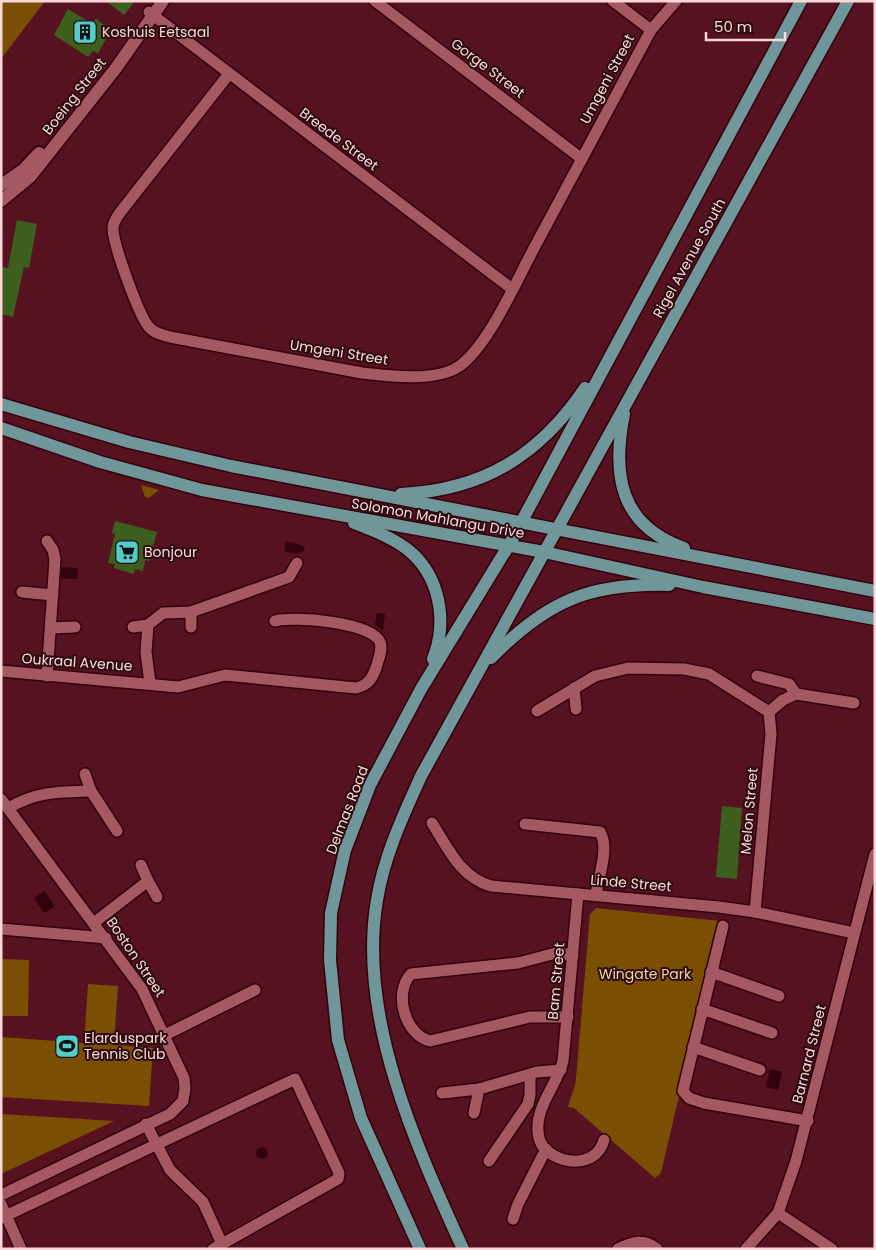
<svg xmlns="http://www.w3.org/2000/svg" width="876" height="1250" viewBox="0 0 876 1250" font-family="Poppins,sans-serif">
<style>
.green{fill:#7b4f03}
.water{fill:#31020c}
.building{fill:#3d5f1e}
.lines{fill:none;stroke-linecap:round;stroke-linejoin:round}
.street-casing{stroke:#34010d;stroke-width:14}
.secondary-casing{stroke:#34010d;stroke-width:15}
.primary-casing{stroke:#34010d;stroke-width:15}
.street{stroke:#a45862;stroke-width:11}
.secondary{stroke:#a45862;stroke-width:12}
.primary{stroke:#6f9799;stroke-width:12}
.labels{text-anchor:middle;dominant-baseline:central;stroke-width:4;stroke-linejoin:round;paint-order:stroke}
.poi-label{font-size:14px;fill:#fbd7da;stroke:#2b0d11;text-anchor:start}
.street-label{font-size:14px;fill:#fbd7da;stroke:#2b0d11}
.park-label{font-size:14px;fill:#f3d3ac;stroke:#2b0d11}
</style>
<rect width="100%" height="100%" fill="#571221"/>
<g class="green">
<polygon points="1,1 45,1 1,59"/>
<polygon points="141,485 159,490 149,498 145,497"/>
<path d="M596,908L720,921L661,1173L655,1178L574,1108L568,1107C570,1097 575,1090 576,1079L590,914Z"/>
<polygon points="1,959 29,960 28,1016 1,1016"/>
<polygon points="88,984 118,986 114,1045 153,1048 149,1106 1,1097 1,1037 84,1043"/>
<polygon points="1,1114 114,1121 1,1174"/>
</g>
<g class="water">
<polygon points="286,541 303,546 305,551 296,554 284,551"/>
<polygon points="60,567 78,568 77,579 60,578"/>
<polygon points="377,613 385,614 383,630 375,625"/>
<polygon points="44,891 55,906 44,913 34,898"/>
<polygon points="770,1069 782,1072 778,1090 766,1087"/>
<circle cx="262" cy="1153" r="6"/>
</g>
<g class="building">
<polygon points="106,1 135,1 124,15"/>
<polygon points="68,9 91,23 96,19 111,30 98,53 93,51 88,57 54,35"/>
<polygon points="17,220 37,224 29,268 24,267 13,317 1,314 1,267 8,268"/>
<polygon points="115,521 157,532 149,561 145,560 143,571 135,569 134,574 114,568 115,564 108,563 115,534 112,533"/>
<polygon points="722,806 742,808 737,879 716,877"/>
</g>
<g class="lines">
<g class="street-casing">
<g id="street">
<polyline points="375,1 582,159"/>
<polyline points="613,1 651,30"/>
<polyline points="149,12 512,289"/>
<path d="M229,74L122,210C118,215 114,221 113,227C112,242 139,316 149,327C154,333 162,335 170,337L362,373C388,376 435,382 458,367C487,348 516,282 533,250C572,177 612,103 651,30L676,1"/>
<polyline points="47,541 53,550 55,559 47,676"/>
<polyline points="22,592 53,595"/>
<polyline points="133,627 148,625"/>
<polyline points="191,627 191,612"/>
<polyline points="51,628 75,627"/>
<path d="M1,671L178,687L225,675L356,688C368,685 372,679 376,668C378,660 383,650 380,642C372,622 293,616 275,621"/>
<polyline points="757,676 789,684 796,694"/>
<polyline points="150,683 146,652 148,625 163,613 191,612 289,577 297,563"/>
<polyline points="574,688 576,709"/>
<polyline points="537,711 595,676 628,668 684,669 709,674 769,712"/>
<polyline points="769,712 783,700 796,694 854,703"/>
<polyline points="85,774 91,791 117,831"/>
<polyline points="1,799 142,989 184,1078 185,1088 183,1101 170,1114 1,1195"/>
<path d="M8,808C38,791 58,792 91,791"/>
<path d="M432,823C448,848 460,877 491,886L719,907L755,912L854,933"/>
<path d="M525,824L600,832C610,848 598,877 596,895"/>
<polyline points="148,881 157,897"/>
<path d="M578,894L563,1061C557,1086 532,1109 539,1138C544,1161 594,1175 604,1140"/>
<polyline points="755,912 771,734 769,712"/>
<polyline points="95,922 148,881 141,865"/>
<polyline points="723,926 683,1091 689,1098 704,1103 808,1121"/>
<polyline points="1,929 106,938"/>
<polyline points="711,972 779,996"/>
<polyline points="702,1009 772,1033"/>
<path d="M568,1017H530L430,1041C405,1035 393,993 411,974L518,963L556,953L573,955"/>
<polyline points="165,1035 255,990"/>
<polyline points="693,1047 760,1070"/>
<polyline points="442,1093 479,1089 537,1072 561,1070"/>
<polyline points="474,1113 479,1089"/>
<polyline points="146,1124 170,1170 203,1202 222,1244"/>
<polyline points="489,1161 528,1104 530,1095 530,1076"/>
<polyline points="1,1204 21,1249"/>
<polyline points="778,1213 832,1249"/>
<polyline points="1,1218 295,1079 339,1173 338,1179 213,1249"/>
<polyline points="513,1219 518,1204 546,1149"/>
<path d="M618,1249C632,1242 644,1238 657,1249"/>
<polyline points="746,1249 778,1213 796,1161 875,854"/>
</g>
</g>
<g class="secondary-casing">
<g id="secondary">
<polyline points="1,185 23,170 39,153"/>
<polyline points="1,201 30,177 116,68 163,1"/>
</g>
</g>
<g class="primary-casing">
<g id="primary">
<polyline points="1,404 129,442 231,466 875,591"/>
<path d="M624,414C612,474 619,525 684,548"/>
<polyline points="1,428 100,462 202,490 544,552 703,587 875,619"/>
<path d="M401,494C483,490 539,456 585,388"/>
<path d="M354,523C372,530 391,537 407,549C440,575 448,621 433,659"/>
<path d="M491,658C547,601 589,583 669,585"/>
<polyline points="420,1249 361,1118 338,1040 330,960 331,913 345,850 370,785 421,689 509,545 801,1"/>
<path d="M463,1249C416,1146 357,1016 377,900C384,856 403,816 421,776L848,1"/>
</g>
</g>
<use href="#street" class="street"/>
<use href="#secondary" class="secondary"/>
<use href="#primary" class="primary"/>
</g>
<defs>
<g id="building-square" transform="scale(1.25)"><rect x="-9" y="-9" width="18" height="18" rx="4" fill="#53cdca" stroke="#2b0d11"/><path d="M-4-6H4V6H1V3H-1V6H-4ZM-2.5-4.3h1.7v1.8h-1.7ZM.8-4.3h1.7v1.8H.8ZM-2.5-1h1.7V.8h-1.7ZM.8-1h1.7V.8H.8Z" fill="#111"/></g>
<g id="supermarket-square" transform="scale(1.25)"><rect x="-9" y="-9" width="18" height="18" rx="4" fill="#53cdca" stroke="#2b0d11"/><path d="M-6-5.5h2.5l.6 2H6L4.5 2H-2.5L-4.4-4H-6ZM-1.5 3.2a1.3 1.3 0 1 0 .1 0ZM3 3.2a1.3 1.3 0 1 0 .1 0Z" fill="#111"/></g>
<g id="stadium-square" transform="scale(1.25)"><rect x="-9" y="-9" width="18" height="18" rx="4" fill="#53cdca" stroke="#2b0d11"/><path d="M0-5a6.5 5 0 1 0 0 10a6.5 5 0 1 0 0-10ZM-3.5-1.8h7v3.6h-7Z" fill="#111"/></g>
</defs>
<g fill-rule="evenodd">
<use href="#building-square" x="85" y="32"/>
<use href="#supermarket-square" x="127" y="552"/>
<use href="#stadium-square" x="67" y="1046"/>
</g>
<g class="labels">
<g class="poi-label">
<text x="102" y="32">Koshuis Eetsaal</text>
<text x="144" y="552">Bonjour</text>
<text x="84" y="1038">Elarduspark<tspan x="84" dy="16">Tennis Club</tspan></text>
</g>
<g class="street-label">
<text transform="translate(488 68) rotate(37)">Gorge Street</text>
<text transform="translate(607 79) rotate(-62)">Umgeni Street</text>
<text transform="translate(74 96) rotate(-52)">Boeing Street</text>
<text transform="translate(339 139) rotate(37)">Breede Street</text>
<text transform="translate(689 258) rotate(-61)">Rigel Avenue South</text>
<text transform="translate(339 352) rotate(9)">Umgeni Street</text>
<text transform="translate(438 518) rotate(10)">Solomon Mahlangu Drive</text>
<text transform="translate(77 662) rotate(4)">Oukraal Avenue</text>
<text transform="translate(347 810) rotate(-69)">Delmas Road</text>
<text transform="translate(749 811) rotate(-85)">Melon Street</text>
<text transform="translate(631 883) rotate(5)">Linde Street</text>
<text transform="translate(136 957) rotate(56)">Boston Street</text>
<text transform="translate(556 981) rotate(-85)">Bam Street</text>
<text transform="translate(809 1054) rotate(-76)">Barnard Street</text>
</g>
<g class="park-label">
<text x="645" y="974">Wingate Park</text>
</g>
</g>
<rect width="876" height="1250" fill="none" stroke="#fbd7da" stroke-width="5"/>
<path d="M706 32v8h79v-8" fill="none" stroke="#fbd7da" stroke-width="2.5"/>
<text x="714" y="32" font-size="15" fill="#fbd7da" stroke="#2b0d11" stroke-width="4" paint-order="stroke">50 m</text>
</svg>
